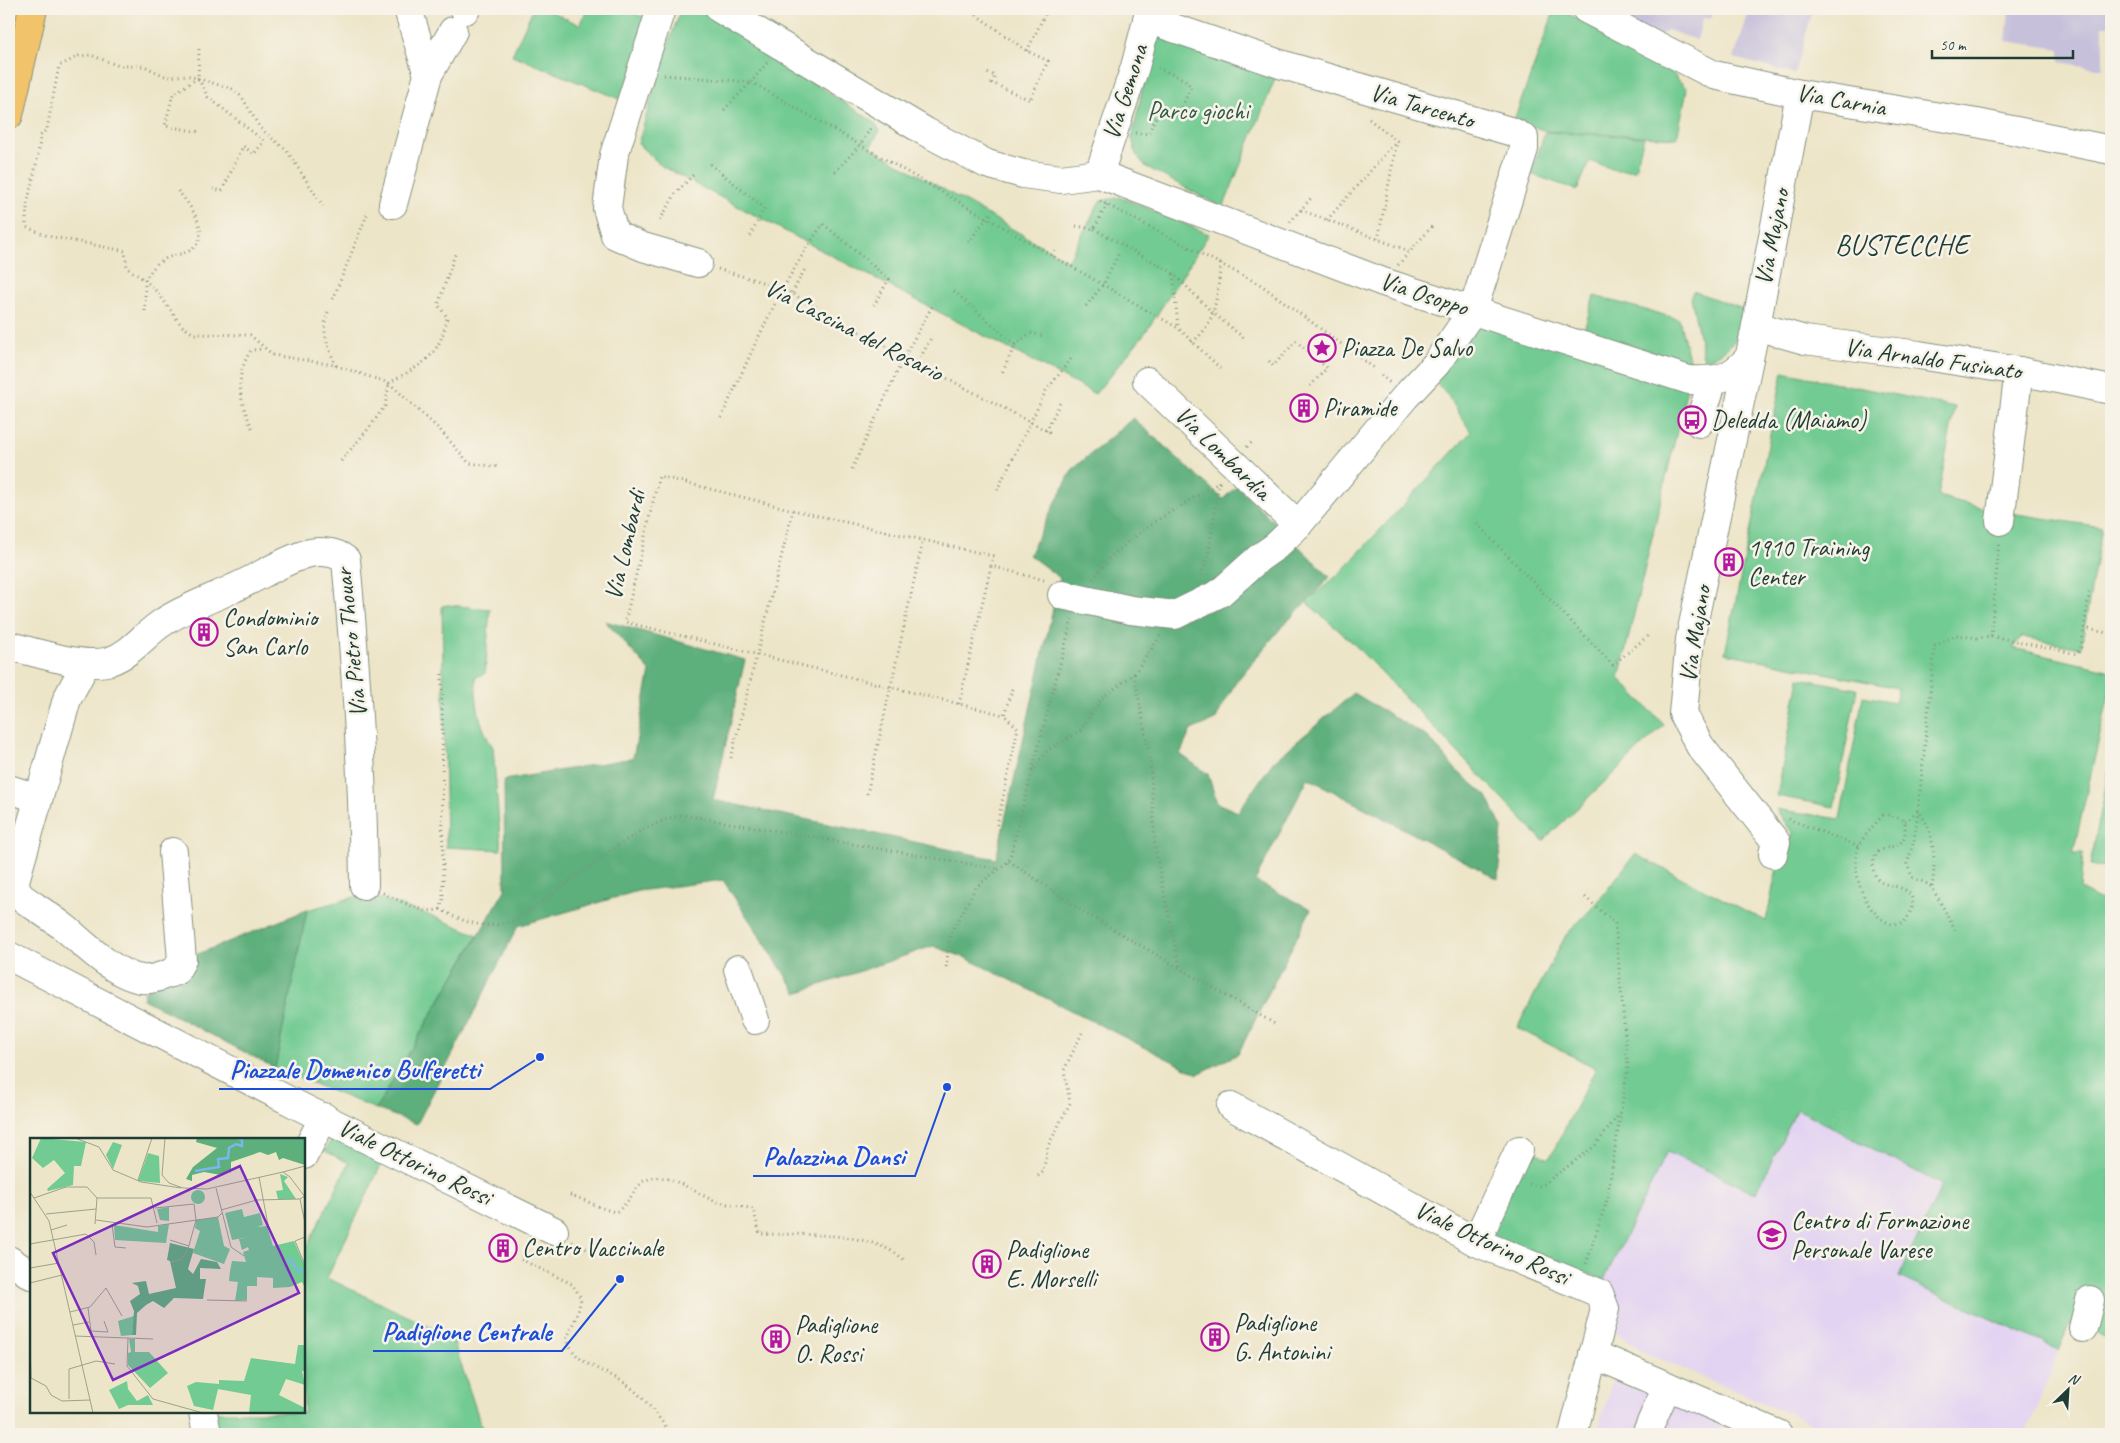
<svg xmlns="http://www.w3.org/2000/svg" width="2120" height="1443" viewBox="0 0 2120 1443" font-family="Caveat,sans-serif">
<style>
.built{fill:#e3d3f2}
.industrial{fill:#c6c0da}
.green{fill:#72cb92;stroke:#488463}
.forest{fill:#5daf7c;stroke:#3e7658}
.lines{fill:none;stroke-linecap:round;stroke-linejoin:round}
.minor-casing{stroke:#86917e;stroke-width:30}
.major-casing{stroke:#86917e;stroke-width:30}
.path{stroke:#86917e;stroke-width:3;stroke-dasharray:1 4;stroke-linecap:butt}
.minor{stroke:#fff;stroke-width:28}
.major{stroke:#f1c36a;stroke-width:28}
.labels{text-anchor:middle;dominant-baseline:central;stroke-width:5;stroke-linejoin:round;paint-order:stroke}
.street-label{font-size:25px;fill:#1f3d34;stroke:#f7f3e8}
.park-label{font-size:25px;fill:#305947;stroke:#f7f3e8}
.poi-label{font-size:25px;fill:#1f3d34;stroke:#f7f3e8;text-anchor:start}
.quarter-label{font-size:28px;letter-spacing:1px;fill:#1f3d34;stroke:#f7f3e8}
.inset-river{fill:none;stroke:#79b8ed;stroke-width:2.5}
.inset-road{fill:none;stroke:#9ba28d;stroke-width:1}
.view{fill:#7b2cbf;fill-opacity:0.15;stroke:#7b2cbf;stroke-width:2.5}
.inset-edge{fill:none;stroke:#1f3d34;stroke-width:2.5}
.leader{fill:none;stroke:#1d4ed8;stroke-width:2}
.callout-dot{fill:#1d4ed8;stroke:#f7f3e8;stroke-width:2}
.callout-label{font-size:26px;text-anchor:middle;font-weight:bold;fill:#1d4ed8;stroke:#f7f3e8;stroke-width:5;stroke-linejoin:round;paint-order:stroke}
</style>
<rect width="100%" height="100%" fill="#f7f3e8"/>
<filter id="ink" filterUnits="userSpaceOnUse"><feTurbulence type="fractalNoise" baseFrequency=".02" numOctaves="2"/><feDisplacementMap in="SourceGraphic" scale="10" xChannelSelector="R" yChannelSelector="G"/><feConvolveMatrix kernelMatrix="1 2 1 2 8 2 1 2 1" color-interpolation-filters="sRGB"/></filter>
<filter id="wash" filterUnits="userSpaceOnUse"><feTurbulence type="fractalNoise" baseFrequency=".0096" numOctaves="4" result="noise"/><feDisplacementMap in="SourceGraphic" scale="20" xChannelSelector="R" yChannelSelector="G"/><feGaussianBlur stdDeviation="1.12" result="paint"/><feColorMatrix in="noise" values="0 0 0 0 0 0 0 0 0 0 0 0 0 0 0 0 0 1.4 0 .05"/><feComposite in="paint" operator="in"/></filter>
<g filter="url(#wash)">
<rect width="100%" height="100%" fill="#ede5c8"/>
<g class="built">
<polygon points="1797,1109 1943,1185 1900,1277 2059,1350 2026,1434 1837,1434 1639,1350 1614,1330 1604,1280 1667,1152 1756,1192"/>
<polygon points="1619,1358 1798,1434 1597,1434"/>
</g>
<g class="industrial">
<polygon points="1600,9 1714,9 1711,19 1703,18 1697,40 1667,30 1657,38"/>
<polygon points="1750,9 1813,9 1795,74 1734,58"/>
<polygon points="2009,9 2111,9 2111,26 2103,26 2103,69 2060,62 2060,49 2006,41"/>
</g>
<g class="green">
<polygon points="533,9 546,9 580,25 588,9 622,9 649,19 624,101 512,55"/>
<polygon points="681,9 701,9 874,122 880,131 870,147 1068,261 1100,201 1120,197 1209,234 1145,333 1095,394 663,167 638,144 663,59"/>
<polygon points="1555,9 1559,9 1666,66 1687,89 1677,138 1546,131 1514,120"/>
<polygon points="1158,37 1277,74 1223,208 1145,166 1136,154 1132,138 1147,67"/>
<polygon points="1545,132 1644,137 1635,170 1615,170 1590,161 1577,190 1531,174"/>
<path d="M1693,291L1746,310C1740,339 1731,350 1704,361L1691,297Z"/>
<polygon points="1594,296 1679,319 1690,363 1678,361 1584,330"/>
<polygon points="1473,310 1689,380 1619,678 1664,725 1543,841 1352,642 1306,602 1339,574 1471,432 1448,396 1432,378"/>
<polygon points="1783,372 1955,407 1938,496 1990,510 2102,527 2081,648 2021,637 2013,648 2111,671 2111,686 2073,853 2083,853 2080,889 2111,905 2111,1339 2070,1324 2059,1350 1899,1277 1942,1185 1797,1109 1756,1193 1667,1152 1604,1280 1489,1234 1531,1150 1549,1159 1596,1068 1517,1028 1566,935 1597,903 1635,854 1766,921 1780,854 1793,834 1776,809 1840,819 1863,696 1895,702 1898,688 1725,653"/>
<path d="M448,605L490,609L485,674L476,677C475,701 479,727 493,747L501,850L446,847L442,606Z"/>
<polygon points="1799,678 1857,689 1834,807 1777,796"/>
<polygon points="2111,761 2111,869 2090,865"/>
<polygon points="366,894 437,918 478,935 376,1109 275,1068 307,910"/>
<polygon points="334,1134 384,1159 327,1278 458,1340 454,1343 484,1434 215,1434 211,1412 304,1412 304,1253 349,1163 325,1151"/>
</g>
<g class="forest">
<polygon points="1133,418 1223,499 1237,486 1330,577 1280,629 1236,682 1215,720 1191,730 1180,754 1208,774 1217,803 1238,812 1273,762 1354,693 1429,738 1456,770 1487,796 1502,828 1498,879 1308,778 1255,881 1311,909 1238,1054 1198,1074 966,958 933,946 797,993 723,880 638,891 518,926 417,1124 376,1109 505,890 504,780 633,758 650,671 605,621 745,660 713,800 996,859 1060,578 1029,555 1072,470"/>
<polygon points="307,910 275,1068 143,999 147,985 188,958"/>
</g>
</g>
<g filter="url(#ink)">
<g class="lines">
<g class="minor-casing">
<g id="minor">
<polyline points="661,9 614,155 607,208 615,235 643,247 698,263"/>
<path d="M720,9L926,132L987,164L1023,174L1061,179L1099,174L1383,282L1689,380C1719,381 1728,380 1749,358"/>
<polyline points="1586,9 1714,75 1800,94 1977,123 2111,150"/>
<polyline points="465,10 466,9"/>
<polyline points="428,75 453,31"/>
<polyline points="1099,174 1135,67 1150,9"/>
<polyline points="393,204 428,75 408,9"/>
<polyline points="1756,326 1805,340 1919,355 2019,371 2111,390"/>
<polyline points="1147,381 1298,525"/>
<polyline points="1699,423 1713,380"/>
<polyline points="2000,521 2019,371"/>
<polyline points="1062,595 1131,610 1175,615 1220,593 1259,558 1276,546 1298,525 1405,397 1436,364 1473,310 1524,149 1524,138 1513,132 1280,64 1147,19"/>
<path d="M9,646C36,652 84,669 110,661C133,653 145,633 165,621C187,607 211,599 234,588C257,578 279,563 303,555C316,550 335,551 346,560C356,668 363,776 364,885"/>
<path d="M86,663L67,699L15,881L16,890L21,897C35,907 51,917 65,928C84,944 116,976 142,979C152,981 166,974 176,971L182,960L173,852"/>
<polyline points="9,789 37,798"/>
<polyline points="1773,854 1776,842 1700,746 1683,714 1690,639 1756,326 1800,94"/>
<polyline points="9,956 301,1107 554,1231"/>
<polyline points="738,969 755,1020"/>
<polyline points="1231,1106 1476,1242 1599,1293 1605,1309 1573,1434"/>
<polyline points="304,1155 324,1117"/>
<polyline points="1476,1242 1519,1150"/>
<polyline points="9,1260 31,1275"/>
<polyline points="2083,1328 2090,1300"/>
<polyline points="1593,1354 1667,1386"/>
<polyline points="203,1412 207,1434"/>
<polyline points="1646,1434 1667,1386 1778,1434"/>
</g>
</g>
<g class="major-casing">
<polyline id="major" points="9,115 33,9"/>
</g>
<g class="path">
<polyline points="968,9 1027,51 1048,61 1030,100 992,83 995,76 985,71"/>
<polyline points="199,49 198,78 208,97 264,141 254,154 243,146 222,191 213,189"/>
<polyline points="1027,51 1046,12 1050,14 1053,9"/>
<polyline points="767,63 751,82 1178,328 1220,368"/>
<polyline points="664,75 751,82 722,112"/>
<polyline points="198,78 173,94 165,126 200,132"/>
<polyline points="1369,119 1397,141 1378,239"/>
<polyline points="1135,133 1148,134 1160,109 1178,116 1191,87 1185,80 1158,68"/>
<polyline points="710,164 764,208 749,239"/>
<polyline points="835,172 860,145 872,126"/>
<path d="M178,191C190,205 215,236 189,251C181,255 171,255 163,260C154,265 150,272 145,280L159,294L182,326L194,334L250,335L273,355L334,365L389,383C422,364 440,358 447,317L438,305L456,251"/>
<polyline points="1100,201 1261,285 1374,368"/>
<polyline points="1301,210 1409,251"/>
<polyline points="660,220 676,193 694,174"/>
<polyline points="1327,220 1396,142"/>
<polyline points="1290,222 1311,198"/>
<polyline points="1076,226 1094,229 1107,204"/>
<polyline points="1094,229 1173,273 1213,313 1244,338"/>
<polyline points="968,242 992,212"/>
<polyline points="1052,256 1057,248"/>
<polyline points="1398,265 1434,224"/>
<polyline points="718,269 782,288 870,338 1053,434"/>
<polyline points="1173,274 1178,327"/>
<polyline points="954,291 1015,345 1002,373"/>
<polyline points="792,293 805,269"/>
<polyline points="333,299 368,212"/>
<polyline points="1086,306 1103,285 1120,251"/>
<path d="M145,311V280L127,268L125,251L48,236L26,227C25,196 39,167 40,136L47,129L59,66L79,56L91,55L119,66H144L167,77L186,75L232,89L242,97L260,128L287,151L323,206"/>
<path d="M328,312C320,331 329,348 336,366"/>
<path d="M1192,342C1218,324 1217,290 1221,262"/>
<polyline points="1015,345 1030,333 1044,336"/>
<polyline points="1269,361 1273,366 1296,341 1327,368 1310,386"/>
<polyline points="918,362 932,336"/>
<polyline points="1381,375 1390,383"/>
<polyline points="389,383 440,430 469,463 499,467"/>
<path d="M721,418C752,352 780,284 823,224L889,279L874,305"/>
<path d="M252,428C239,399 234,377 251,350L264,349"/>
<polyline points="1046,431 1060,403"/>
<polyline points="1247,447 1253,441"/>
<polyline points="341,461 369,428 385,406 389,384"/>
<polyline points="852,469 905,355 934,303"/>
<polyline points="997,490 1046,391 1071,359"/>
<polyline points="1477,524 1613,665 1650,634"/>
<polyline points="1201,576 1208,557 1219,482"/>
<polyline points="1093,579 1114,553 1154,522 1220,482"/>
<polyline points="2084,628 2111,634"/>
<polyline points="1991,636 2077,654 2081,647 2090,589"/>
<polyline points="1134,674 1150,757 1155,849 1180,969"/>
<polyline points="1012,689 1004,715 625,622 659,476 793,510 993,556 991,566 1044,580"/>
<polyline points="959,704 991,566"/>
<polyline points="731,758 793,510"/>
<polyline points="1032,770 1072,619"/>
<polyline points="867,794 923,540"/>
<path d="M1883,815H1891L1905,821C1907,849 1897,843 1877,852C1872,862 1871,872 1879,881C1885,885 1891,885 1898,887C1919,893 1914,911 1903,923C1900,923 1895,924 1892,924C1866,917 1850,872 1858,849C1862,837 1875,824 1883,815Z"/>
<polyline points="1788,819 1859,846"/>
<path d="M1905,821L1918,811L1914,841L1907,864L1912,877C1918,880 1925,882 1930,886C1933,888 1954,927 1955,931"/>
<polyline points="997,825 1018,728 1004,715"/>
<polyline points="1009,861 1087,914 1275,1024"/>
<path d="M1932,887C1936,863 1935,829 1918,811L1935,646L1956,635L1977,638L1991,636L1999,541"/>
<path d="M383,893C398,899 425,916 440,909L443,899L442,673"/>
<polyline points="1585,897 1615,923 1628,1066 1607,1200 1586,1264"/>
<path d="M440,909C459,920 478,928 501,924C516,922 533,908 544,900C581,874 641,821 683,815L999,869"/>
<polyline points="946,967 951,933 976,887 1009,861 1031,776 1038,762 1048,750 1080,731 1102,698 1134,674 1161,635"/>
<polyline points="1038,1176 1043,1172 1048,1146 1070,1103 1064,1070 1082,1033"/>
<polyline points="1529,1184 1541,1186 1595,1146 1620,1113"/>
<path d="M570,1195C587,1200 600,1209 616,1212C629,1204 636,1186 644,1181C668,1168 696,1196 719,1202C730,1205 742,1206 753,1209L760,1234C801,1235 872,1230 904,1260"/>
<path d="M528,1242L520,1259L572,1284L581,1298L578,1312L567,1338C574,1365 602,1368 623,1382C642,1394 658,1416 671,1434"/>
<polyline points="572,1242 601,1256"/>
</g>
<use href="#minor" class="minor"/>
<use href="#major" class="major"/>
</g>
</g>
<defs>
<g id="sight-ring" transform="scale(1.4375)"><circle r="9.5" fill="#f7f3e8" stroke="#b5179e" stroke-width="1.5"/><path d="M0-6L1.8-2.2L6-1.7L2.9 1.2L3.7 5.4L0 3.3L-3.7 5.4L-2.9 1.2L-6-1.7L-1.8-2.2Z" fill="#b5179e"/></g>
<g id="building-ring" transform="scale(1.4375)"><circle r="9.5" fill="#f7f3e8" stroke="#b5179e" stroke-width="1.5"/><path d="M-4-6H4V6H1V3H-1V6H-4ZM-2.5-4.3h1.7v1.8h-1.7ZM.8-4.3h1.7v1.8H.8ZM-2.5-1h1.7V.8h-1.7ZM.8-1h1.7V.8H.8Z" fill="#b5179e"/></g>
<g id="bus-ring" transform="scale(1.4375)"><circle r="9.5" fill="#f7f3e8" stroke="#b5179e" stroke-width="1.5"/><path d="M-5-6H5V4H4V6H2V4H-2V6H-4V4H-5ZM-3.5-4V0h7V-4ZM-3.5 1.2v1.5H-2V1.2ZM2 1.2v1.5H3.5V1.2Z" fill="#b5179e"/></g>
<g id="school-ring" transform="scale(1.4375)"><circle r="9.5" fill="#f7f3e8" stroke="#b5179e" stroke-width="1.5"/><path d="M0-5L7-2L0 1L-7-2ZM-4 1L0 2.5L4 1V4Q0 6-4 4Z" fill="#b5179e"/></g>
</defs>
<g fill-rule="evenodd">
<use href="#sight-ring" x="1322" y="348"/>
<use href="#building-ring" x="1304" y="408"/>
<use href="#bus-ring" x="1692" y="420"/>
<use href="#building-ring" x="1729" y="562"/>
<use href="#building-ring" x="204" y="632"/>
<use href="#school-ring" x="1772" y="1235"/>
<use href="#building-ring" x="503" y="1248"/>
<use href="#building-ring" x="987" y="1264"/>
<use href="#building-ring" x="1215" y="1337"/>
<use href="#building-ring" x="776" y="1339"/>
</g>
<g class="labels">
<g class="street-label">
<text transform="translate(1125 92) rotate(-72)">Via Gemona</text>
<text transform="translate(1841 100) rotate(10)">Via Carnia</text>
<text transform="translate(1422 106) rotate(16)">Via Tarcento</text>
<text transform="translate(1772 237) rotate(-79)">Via Majano</text>
<text transform="translate(1424 294) rotate(18)">Via Osoppo</text>
<text transform="translate(854 330) rotate(27)">Via Cascina del Rosario</text>
<text transform="translate(1933 359) rotate(8)">Via Arnaldo Fusinato</text>
<text transform="translate(1223 453) rotate(44)">Via Lombardia</text>
<text transform="translate(625 545) rotate(-77)">Via Lombardi</text>
<text transform="translate(1695 634) rotate(-81)">Via Majano</text>
<text transform="translate(351 643) rotate(-96)">Via Pietro Thouar</text>
<text transform="translate(415 1162) rotate(26)">Viale Ottorino Rossi</text>
<text transform="translate(1492 1243) rotate(25)">Viale Ottorino Rossi</text>
</g>
<g class="park-label">
<text x="1198" y="111">Parco giochi</text>
</g>
<g class="poi-label">
<text x="1341" y="348">Piazza De Salvo</text>
<text x="1323" y="408">Piramide</text>
<text x="1711" y="420">Deledda (Maiamo)</text>
<text x="1748" y="548">1910 Training<tspan x="1748" dy="29">Center</tspan></text>
<text x="223" y="618">Condominio<tspan x="223" dy="29">San Carlo</tspan></text>
<text x="1791" y="1221">Centro di Formazione<tspan x="1791" dy="29">Personale Varese</tspan></text>
<text x="522" y="1248">Centro Vaccinale</text>
<text x="1006" y="1250">Padiglione<tspan x="1006" dy="29">E. Morselli</tspan></text>
<text x="1234" y="1323">Padiglione<tspan x="1234" dy="29">G. Antonini</tspan></text>
<text x="795" y="1325">Padiglione<tspan x="795" dy="29">O. Rossi</tspan></text>
</g>
<g class="quarter-label">
<text x="1902" y="244">BUSTECCHE</text>
</g>
</g>
<g transform="translate(30 1138)">
<rect width="275" height="275" fill="#ede5c8"/>
<path d="M11,0L56,4L51,28H44L43,47L18,53L17,51L35,35L24,22L13,30L2,20ZM83,4L92,7L83,31L76,17ZM118,15L129,18L130,45L108,43ZM250,36L258,39L254,43L266,61H248L246,53L253,52ZM161 59a7 7 0 1 1 14 0a7 7 0 1 1-14 0ZM139,69V83L130,82L127,71ZM212,71L214,79L230,75L233,87L227,89L237,88L243,108L264,103L275,128V150L272,144L260,149L243,150V140L227,139V148H217V162L205,163L208,144L199,143L200,133L202,123L216,124L213,114L219,112L218,109L212,112L209,101L219,99L202,102L195,75ZM188,79L194,108L200,111L194,126L163,115L170,93L165,90L166,82ZM139,86L136,105L85,102L84,87L128,94V88ZM104,178L102,197L91,198L88,183ZM99,201H105V214H119L138,235L120,250L98,227V215L101,214ZM268,207H275V233H272L275,247L256,241L249,257L275,270V275H219L221,257L188,251L183,272L164,268L157,248L166,244L189,246V242L214,243L221,220L265,226ZM97,243L98,251L107,263L118,257L123,267H98L89,271L79,252Z" fill="#72cb92"/>
<path d="M167,0H275V27L253,20L249,22L246,14L238,17L230,14L201,24V35L198,32L191,37L174,34L162,37V43L156,41L163,29L187,10L166,4ZM140,105L164,111L158,131L163,136L171,121L187,124L191,131L170,130V141H176L173,161L144,160L134,170L123,163L116,167L107,175L106,197H102L104,173L100,163L110,156L108,148L102,145L116,143L119,156L146,150L140,123L137,122Z" fill="#5daf7c"/>
<path class="inset-river" d="M165,33L189,29L188,21L198,20L199,10L206,6L212,8V2L208,0M257,121L262,123L267,132L275,134"/>
<path class="inset-road" d="M45,0L69,9L83,32L111,44L151,50M135,0L132,37L139,45L153,50L177,51L253,34L260,39L275,59M253,34L275,28M229,39L238,87M108,42L122,0M186,50L201,109L214,118M0,54L19,83L63,275M4,60L36,49H57L67,60L65,86M67,60H121L127,85M270,61L275,85M125,70L164,66L166,82L158,111L152,121L141,124M191,72L227,62L270,61L275,58M16,76L66,71M66,82L117,89L188,79L192,75M82,86L85,109L96,110M21,92L37,87M275,99L265,103L275,127M140,102L159,108M0,106L56,96L64,104L66,117M0,130L29,125M0,145L32,137M177,162L217,163M58,170L61,193L78,194L74,183M40,174L60,169L76,150L92,178M43,187L59,184M45,198L123,201M0,199L1,240L16,248L21,257L32,263L60,262M98,200L97,228L123,261L173,275M39,261V231L66,223L85,226"/>
<path class="view" d="M210,28L269,155L83,242L23,115Z"/>
<rect width="275" height="275" class="inset-edge"/>
</g>
<path class="leader" d="M540 1057L490 1089H219M947 1087L915 1176H753M620 1279L562 1351H373"/>
<g class="callout-dot">
<circle cx="540" cy="1057" r="5"/>
<circle cx="947" cy="1087" r="5"/>
<circle cx="620" cy="1279" r="5"/>
</g>
<g class="callout-label">
<text x="355" y="1078">Piazzale Domenico Bulferetti</text>
<text x="834" y="1165">Palazzina Dansi</text>
<text x="467" y="1340">Padiglione Centrale</text>
</g>
<rect width="2120" height="1443" fill="none" stroke="#f7f3e8" stroke-width="30"/>
<g transform="translate(2068 1390) rotate(25)" stroke="#f7f3e8" stroke-width="4" paint-order="stroke">
<path d="M0-4L9 19L0 12L-9 19Z" fill="#1f3d34"/>
<text y="-8" font-size="14" font-weight="bold" text-anchor="middle" fill="#1f3d34">N</text>
</g>
<path d="M1932 50v8h141v-8" fill="none" stroke="#1f3d34" stroke-width="2.5"/>
<text x="1940" y="50" font-size="15" fill="#1f3d34" stroke="#f7f3e8" stroke-width="4" paint-order="stroke">50 m</text>
</svg>
